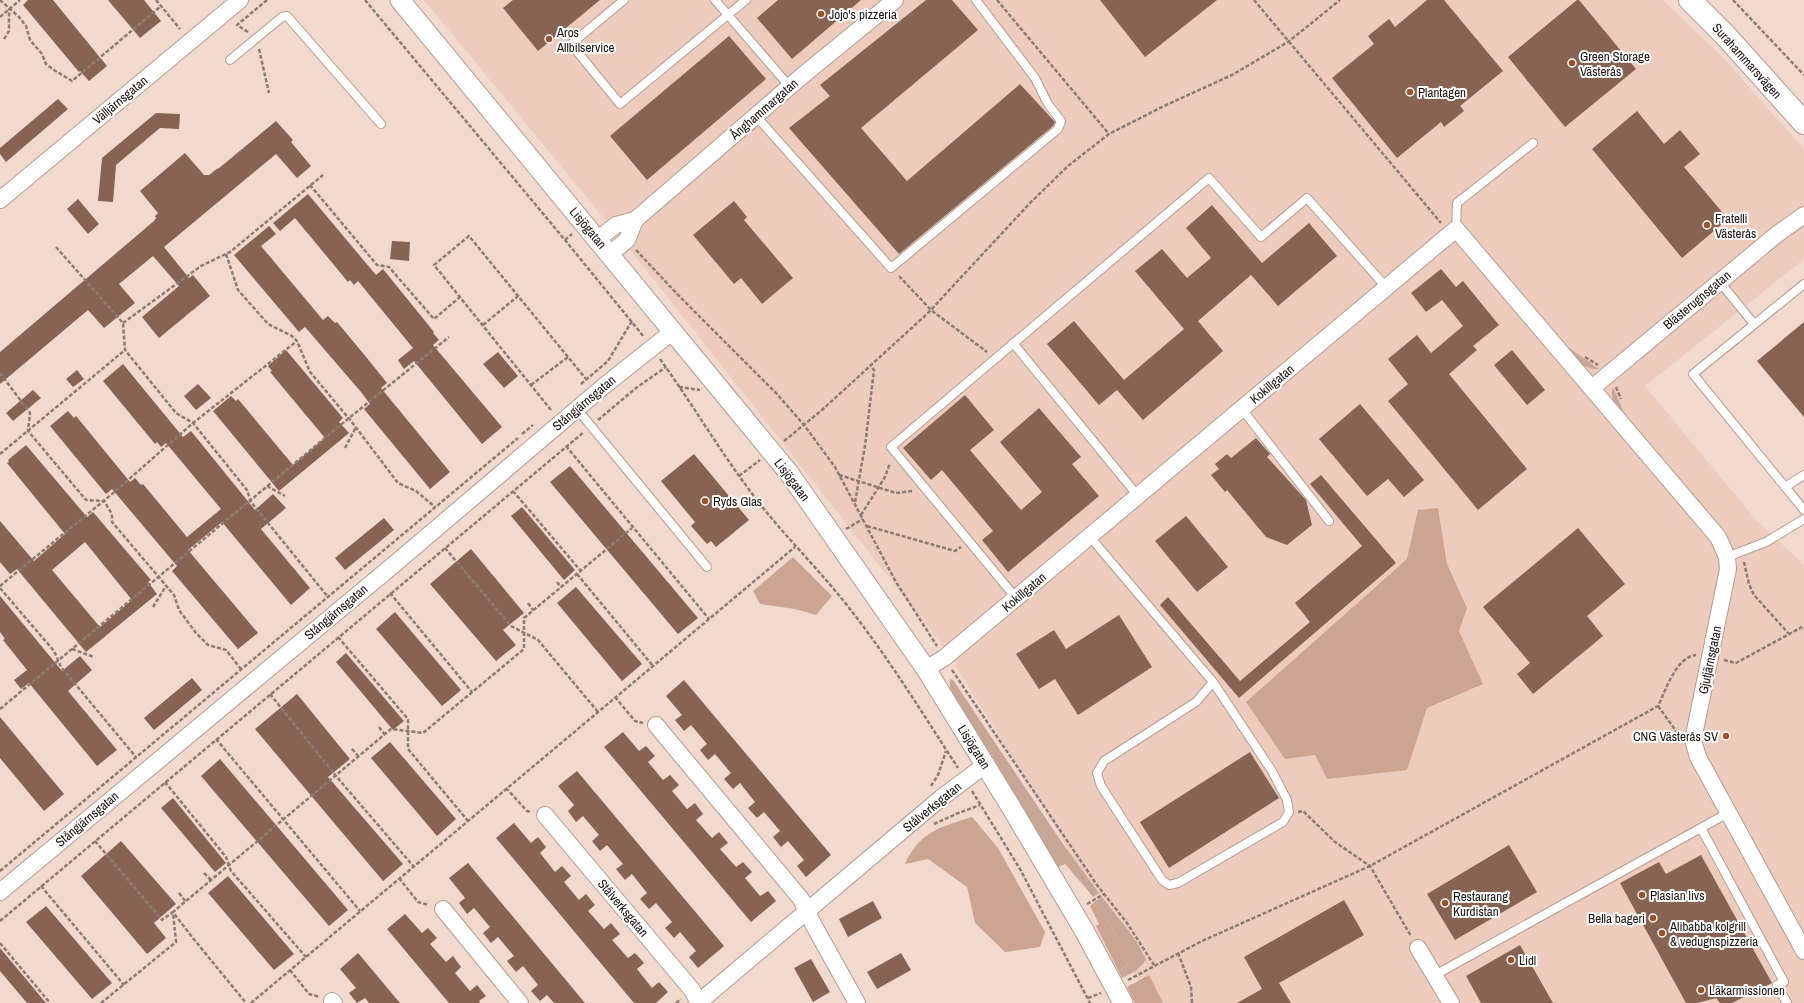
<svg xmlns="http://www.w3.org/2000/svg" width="1804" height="1003" viewBox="0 0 1804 1003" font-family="'Archivo Narrow',sans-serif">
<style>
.built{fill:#edccbd}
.green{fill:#c8a695}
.forest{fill:#cba492}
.building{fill:#866352;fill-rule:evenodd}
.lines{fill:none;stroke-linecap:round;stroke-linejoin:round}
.service-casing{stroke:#b49c91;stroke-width:10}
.minor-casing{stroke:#b49c91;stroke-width:18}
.tertiary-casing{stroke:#b49c91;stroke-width:21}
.secondary-casing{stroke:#b49c91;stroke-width:24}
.path{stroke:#8c7b72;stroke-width:2.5;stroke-dasharray:4 2;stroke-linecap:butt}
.service{stroke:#fff;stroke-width:8}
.minor{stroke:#fff;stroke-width:16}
.tertiary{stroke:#fff;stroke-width:19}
.secondary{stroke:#fff;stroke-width:22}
.poi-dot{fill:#9a532b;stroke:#fff;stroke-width:1.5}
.labels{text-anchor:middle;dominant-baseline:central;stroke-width:4;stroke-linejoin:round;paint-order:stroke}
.poi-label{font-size:13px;fill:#1b120e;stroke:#fff;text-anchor:start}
.street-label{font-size:13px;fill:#1b120e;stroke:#fff}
</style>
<rect width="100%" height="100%" fill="#f2d9cd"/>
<polygon class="built" points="424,0 1663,0 1725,60 1804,149 1804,259 1645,386 1757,521 1804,565 1804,1003 1150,1003 1058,831 943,646 635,256"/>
<g class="green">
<path d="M1565,345L1599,369C1582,370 1575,357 1565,345Z"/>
<path d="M1613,387L1624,413L1625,417C1617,407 1609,400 1613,387Z"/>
<path d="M950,679L953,680L1063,844L1099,893L1093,897C1084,885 1074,875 1065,864L1058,867L994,759L951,695L950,690Z"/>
<path d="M1102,897C1116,916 1138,939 1146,960L1136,971L1122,978L1119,972L1131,960L1096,901Z"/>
</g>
<g class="forest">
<polygon points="1438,508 1447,564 1467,608 1459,631 1483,684 1427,708 1407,770 1327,779 1315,755 1285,759 1246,702 1407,559 1418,510"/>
<polygon points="793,557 832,596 816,615 795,609 760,604 753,591"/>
<path d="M972,817L998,848L1045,932L1040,947L1005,952L975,923L967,887L928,859L905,864C920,831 941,827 972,817Z"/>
<polygon points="1096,901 1131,960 1119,972 1096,926 1099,924 1090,906"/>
<polygon points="1149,975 1163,1003 1135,1003 1127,987"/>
</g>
<g class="building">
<polygon points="28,0 53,0 107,66 89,81 80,71 79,72 23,5"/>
<polygon points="108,0 144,0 161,21 140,38"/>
<polygon points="513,0 600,0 538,51 503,8"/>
<polygon points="778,0 861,0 792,59 757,18"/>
<polygon points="926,0 952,0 978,30 861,128 907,181 1020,84 1055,122 1053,126 899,254 789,128 830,96 820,85"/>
<polygon points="1100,0 1217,0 1145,57"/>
<polygon points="1427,0 1444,0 1503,71 1460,106 1464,111 1444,127 1441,122 1397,158 1332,78 1374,44 1368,36 1389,19 1395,27"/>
<polygon points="1577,0 1579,0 1636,69 1565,127 1508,57"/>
<polygon points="729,36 766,79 647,180 610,136"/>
<polygon points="58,99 68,109 6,162 0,154 0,148"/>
<polygon points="1637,111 1664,144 1680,130 1700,154 1684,167 1728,219 1682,258 1592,149"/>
<polygon points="156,113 180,114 179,129 160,128 116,165 113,202 98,201 102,158"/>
<polygon points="276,121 293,140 291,142 311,166 297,178 276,154 164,247 189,278 193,275 210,296 159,338 142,317 179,286 153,256 119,284 135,303 104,328 88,310 0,384 0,352 154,221 156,218 155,216 158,213 140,191 185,153 204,175 209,175 218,168 218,169"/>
<polygon points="308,194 376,275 383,269 434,332 433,333 439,340 433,345 502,427 482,444 414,361 404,369 398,360 413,348 358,281 354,285 350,280 348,282 295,218 280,231 273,223"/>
<polygon points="78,199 99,224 88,234 67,209"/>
<polygon points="734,201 747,217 744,220 793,278 762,304 741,278 734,284 693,235"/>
<polygon points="1212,205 1262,263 1309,223 1337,256 1278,306 1251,275 1198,321 1223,351 1143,420 1117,390 1099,405 1047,344 1074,321 1124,380 1184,329 1135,271 1162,249 1187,278 1211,258 1186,228"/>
<polygon points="269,226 276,234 261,246 323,320 328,316 335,323 337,322 367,358 387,383 381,388 450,472 430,489 364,409 370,404 361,392 305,327 299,332 234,255"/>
<polygon points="392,241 410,242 409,261 390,259"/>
<polygon points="1441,269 1456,287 1463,281 1499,325 1473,346 1477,350 1449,374 1527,469 1478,510 1388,401 1408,384 1388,359 1417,335 1431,353 1463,326 1442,300 1426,312 1411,293"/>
<polygon points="1804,322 1804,417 1757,361"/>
<polygon points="286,350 343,418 339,422 349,433 279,491 213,411 231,396 236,401 238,399 293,465 325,438 270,372 272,371 268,366"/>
<polygon points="1512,350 1545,390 1527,405 1494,365"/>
<polygon points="498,352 518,376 504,388 483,364"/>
<polygon points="123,364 183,437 191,431 255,510 273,494 286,508 261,529 310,588 291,605 222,522 188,550 258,633 238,649 172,571 177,566 112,489 106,494 50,426 68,411 74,418 76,416 130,482 135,478 141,485 143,484 187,537 221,509 166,443 161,447 157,442 155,444 103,381"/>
<polygon points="77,370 84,379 73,387 66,379"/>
<polygon points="198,384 211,398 196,410 184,396"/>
<polygon points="33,390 41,398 13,421 6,413"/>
<polygon points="965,395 994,430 970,450 1021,510 1042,492 1000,442 1039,408 1081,457 1072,464 1099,496 1008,572 982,540 993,531 942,470 931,480 903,448"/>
<polygon points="1360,404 1424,480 1404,497 1388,479 1367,496 1319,439"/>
<polygon points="1256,438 1270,454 1267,457 1306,500 1312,525 1287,545 1266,537 1227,490 1225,492 1211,475 1219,469 1215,464 1227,454 1231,458"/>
<path d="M26,445L87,517L93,512L151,580L148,582L157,594L86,652L17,569L10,574L0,562V521L34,561L65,534L7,463L9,462L8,460ZM85,542L132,600L100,627L52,570Z"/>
<polygon points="694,454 749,520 716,547 711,541 707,544 691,526 695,522 661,481"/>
<polygon points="570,466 698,618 678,634 550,482"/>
<polygon points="1321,475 1396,563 1239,698 1160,605 1168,597 1240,681 1310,622 1295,603 1362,546 1310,484"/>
<polygon points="522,507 575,570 564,580 511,516"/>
<polygon points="1186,516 1228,567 1197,592 1155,541"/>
<polygon points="384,518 394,530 345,570 335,558"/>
<polygon points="1578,528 1625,584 1587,616 1603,636 1533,694 1517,674 1530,663 1483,607"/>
<polygon points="471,549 524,613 503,630 516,645 496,661 430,584"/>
<polygon points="576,587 642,664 622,681 557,603"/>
<polygon points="0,596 62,671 80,656 92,670 68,691 117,750 97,766 29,683 21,689 14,680 27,670 3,640 5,639 0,632"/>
<polygon points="395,612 461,690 442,706 376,629"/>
<polygon points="1119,615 1152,667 1078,715 1055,679 1039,689 1016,654 1054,630 1066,649"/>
<polygon points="346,653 404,721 393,730 336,662"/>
<polygon points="192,678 202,690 154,730 144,718"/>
<polygon points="684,680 831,855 806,877 797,866 804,860 788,841 781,847 773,837 780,831 764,812 757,818 748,808 755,802 740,783 733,789 724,779 731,773 715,754 708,760 700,750 707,744 691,725 684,731 675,720 682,715 666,696"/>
<polygon points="297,694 350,759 328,777 403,864 383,881 255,729"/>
<polygon points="0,717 64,794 44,811 0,758"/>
<polygon points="623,732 639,751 646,746 655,756 648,762 663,780 670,775 679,785 672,791 687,809 695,803 703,814 696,820 712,838 719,832 728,843 720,849 736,867 743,862 752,872 745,878 760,896 768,891 776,901 751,922 604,747"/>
<polygon points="390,742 456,819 437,836 371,758"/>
<polygon points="1250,752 1279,798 1169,868 1140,822"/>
<polygon points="220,759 348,910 329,926 201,776"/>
<polygon points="577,771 724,946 698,968 689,957 696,951 680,932 674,938 665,928 672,922 656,903 649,909 640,899 647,893 632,874 625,880 616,869 623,864 607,845 600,851 592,841 599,835 583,816 576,822 568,811 574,805 558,786"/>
<polygon points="173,798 226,863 215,872 161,808"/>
<polygon points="514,823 531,843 538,837 546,847 540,853 555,872 562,866 571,876 564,882 579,900 586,894 595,905 588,911 604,929 611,923 620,934 612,940 628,958 635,953 644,963 637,969 652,988 659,982 668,992 656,1003 634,1003 496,838"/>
<polygon points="121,841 176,904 154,923 166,938 147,954 81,876"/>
<polygon points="1509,845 1537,892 1455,940 1427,894"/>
<polygon points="1701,855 1772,983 1732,1003 1720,1003 1716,998 1697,1003 1686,1003 1620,883 1659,862 1666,874"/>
<polygon points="468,863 585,1003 554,1003 547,995 540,1001 531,991 538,985 523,966 516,972 507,961 514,956 498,937 491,943 483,933 490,927 474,908 467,914 459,903 465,898 449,878"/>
<polygon points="228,876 294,954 274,970 208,893"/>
<polygon points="1344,900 1364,935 1279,983 1291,1003 1237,1003 1262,989 1244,957"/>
<polygon points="873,901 882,918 848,937 839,919"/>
<polygon points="46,906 112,983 92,999 26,922"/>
<polygon points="405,914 422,933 428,928 437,938 430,944 446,962 453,956 461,967 455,973 470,991 477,985 486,996 479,1001 480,1003 449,1003 387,929"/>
<polygon points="1520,945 1553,1003 1481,1003 1466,976"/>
<polygon points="0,948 46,1003 27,1003 0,971"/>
<polygon points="358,953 400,1003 369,1003 365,998 357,1003 349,993 356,988 340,969"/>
<polygon points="901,953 911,970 877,989 867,972"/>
<polygon points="811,959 830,992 813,1002 794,968"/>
</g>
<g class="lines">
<g class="service-casing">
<g id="service">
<polyline points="624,0 571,44 620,104 746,0"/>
<polyline points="715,0 790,87"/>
<polyline points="230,60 282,17 287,16 381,124"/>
<polyline points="756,116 891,268 1058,129 1061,121 1048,104 1035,78 976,0"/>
<polyline points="1456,229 1457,203 1533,143"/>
<polyline points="1719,281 1754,324"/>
<polyline points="1804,284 1693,374 1804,510"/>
<polyline points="1013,343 1138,496"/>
<polyline points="577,409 707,567"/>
<polyline points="1242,409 1329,521"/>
<polyline points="1785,487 1804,475"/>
<polyline points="1090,537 1213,682 1272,771 1287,800 1289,812 1283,822 1178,883 1169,885 1162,880 1101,786 1097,773 1104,761 1196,702 1213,682"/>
<polyline points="1727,557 1766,542 1804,519"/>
<polyline points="1016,598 891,447 1209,178 1261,237 1307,198 1387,288"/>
<polyline points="1701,828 1784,982 1777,985 1787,1003"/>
<polyline points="1435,975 1728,813"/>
</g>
</g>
<g class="minor-casing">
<g id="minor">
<polyline points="0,200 240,0"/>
<polyline points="598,239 616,225 635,220 802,76 895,0"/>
<polyline points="610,254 627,240 635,220"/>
<polyline points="1592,388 1776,235 1804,215"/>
<polyline points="926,669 944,658 1016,598 1456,229 1718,537 1727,557 1728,569 1693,740 1698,757 1804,951"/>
<polyline points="656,725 801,899 813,924 857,1003"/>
<polyline points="545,815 692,990 699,1003"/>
<polyline points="0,892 391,567 604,386 672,332"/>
<polyline points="443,909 520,1003"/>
<polyline points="1418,948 1451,1003"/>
<polyline points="332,1001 334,1003"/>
<polyline points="698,1003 941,798 985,765"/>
</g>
</g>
<g class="tertiary-casing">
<polyline id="tertiary" points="400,0 789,473 926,669 1011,807 1085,932 1123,1003"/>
</g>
<g class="secondary-casing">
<polyline id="secondary" points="1690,0 1726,36 1804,123"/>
</g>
<g class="path">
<polyline points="0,0 19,17 26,26 30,40 42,54 46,64 54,70 72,81 161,6"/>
<polyline points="156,0 180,29"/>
<polyline points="365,0 565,240 644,337"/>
<polyline points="997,0 1109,134"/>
<polyline points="1254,0 1441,223"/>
<polyline points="1733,0 1804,75"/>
<polyline points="0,17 20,0"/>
<polyline points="248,32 237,25 267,0"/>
<polyline points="4,39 9,31 9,9"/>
<polyline points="259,49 269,93"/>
<polyline points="310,185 377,265 389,267 434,319 460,297"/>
<polyline points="565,240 572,234"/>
<polyline points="56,247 123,323 125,350 176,413 193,423 247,490 251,502 328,597"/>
<polyline points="636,250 680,297 776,393 804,425 835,467 896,582 937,646"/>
<polyline points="226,254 238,290 268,324 292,336 297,341 310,372 351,421 398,483 416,491 435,507"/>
<polyline points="899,276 931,310 987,352"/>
<polyline points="123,323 201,266 230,252 323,175"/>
<polyline points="483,325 518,296"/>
<polyline points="1585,357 1598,365"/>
<path d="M660,359C691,402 718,448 750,491C778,529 812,562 842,599C885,652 921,711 958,768"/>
<polyline points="0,373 30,413 28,431 86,500 104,501 112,514 112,522 174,595 179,610 196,633 208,645 226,650 241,669"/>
<polyline points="581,384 608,361 632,321"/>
<polyline points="531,385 568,357"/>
<polyline points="679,387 700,390"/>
<polyline points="1616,387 1621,399"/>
<polyline points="551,410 434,265 469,236 586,379"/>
<polyline points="598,420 636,388 666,367"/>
<polyline points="522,434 533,425"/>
<polyline points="784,441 822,410 928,313 1030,203 1068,166 1109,134 1162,107 1232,75 1288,42 1340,0"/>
<polyline points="566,446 709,619"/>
<polyline points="345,448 356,427"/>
<polyline points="0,454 125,350"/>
<polyline points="839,475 896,493 913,491"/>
<polyline points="739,476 760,460"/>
<polyline points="267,486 285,496"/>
<polyline points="513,491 580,570"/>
<polyline points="855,502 865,446 874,370 871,366"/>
<polyline points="861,515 885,477 890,463"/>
<polyline points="867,526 955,551 961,547"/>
<polyline points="846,529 863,519"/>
<polyline points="445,548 511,626 538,640 598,712"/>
<polyline points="1744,562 1749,584 1754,595 1789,634"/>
<polyline points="577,574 653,666"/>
<polyline points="557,582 561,587"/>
<polyline points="0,586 112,494 193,423 297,341"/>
<polyline points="0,588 54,651 61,667 136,757"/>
<polyline points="390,593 472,692"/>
<polyline points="528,603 533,610"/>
<polyline points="153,607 166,586"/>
<polyline points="338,637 408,719 408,749 468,821"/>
<polyline points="72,649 94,657"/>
<polyline points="1724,660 1736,663 1804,626"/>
<polyline points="952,670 1097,885 1127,923 1154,965"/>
<polyline points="270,694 336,776 414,867"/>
<polyline points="615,697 635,721 643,723"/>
<polyline points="1658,706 1679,735"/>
<polyline points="0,709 349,418 449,337"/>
<polyline points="379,727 385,735"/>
<polyline points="216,739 360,911"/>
<polyline points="352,749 358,756"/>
<polyline points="165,782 226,857 231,871 306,957"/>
<polyline points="931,786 938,775 946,751"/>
<polyline points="506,788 527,811 531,812"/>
<polyline points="972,791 1020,869 1090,1003"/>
<polyline points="1298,812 1303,811 1335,842 1370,866 1411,936"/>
<polyline points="934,824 956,814 980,805"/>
<polyline points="95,841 162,920 173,912 192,937 246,1003"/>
<polyline points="0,871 518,438"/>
<polyline points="204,873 211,880"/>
<polyline points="399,878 418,902 429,905"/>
<polyline points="41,886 124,985"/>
<polyline points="179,893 186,902"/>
<polyline points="1087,904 1104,894"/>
<polyline points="0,921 584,432"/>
<polyline points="0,943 50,1003"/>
<polyline points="1178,953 1191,987 1192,1003"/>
<polyline points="290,970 309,994 320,997"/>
<path d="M1128,980L1202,941L1370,866L1658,706C1666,690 1676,657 1696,655"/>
<polyline points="1088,998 1101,993"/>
<polyline points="101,1003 176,942 173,912 391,729 423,733 524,649 524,618 632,528"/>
<polyline points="251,1003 795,547"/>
<polyline points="676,1003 681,999"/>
</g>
<use href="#service" class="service"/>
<use href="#minor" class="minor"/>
<use href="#tertiary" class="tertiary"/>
<use href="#secondary" class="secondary"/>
</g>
<g class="poi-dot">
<circle cx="821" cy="14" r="4"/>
<circle cx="549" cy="39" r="4"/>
<circle cx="1572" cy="63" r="4"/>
<circle cx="1410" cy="92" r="4"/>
<circle cx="1707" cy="225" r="4"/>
<circle cx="705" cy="501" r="4"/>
<circle cx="1726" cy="736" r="4"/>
<circle cx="1642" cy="895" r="4"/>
<circle cx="1445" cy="903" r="4"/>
<circle cx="1653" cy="918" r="4"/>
<circle cx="1662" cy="933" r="4"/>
<circle cx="1511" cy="960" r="4"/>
<circle cx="1701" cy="990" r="4"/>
</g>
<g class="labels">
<g class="poi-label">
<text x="829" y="14">Jojo's pizzeria</text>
<text x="557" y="32">Aros<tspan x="557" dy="15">Allbilservice</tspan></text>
<text x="1580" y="56">Green Storage<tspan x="1580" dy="15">Västerås</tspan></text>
<text x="1418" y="92">Plantagen</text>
<text x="1715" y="218">Fratelli<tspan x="1715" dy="15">Västerås</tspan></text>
<text x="713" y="501">Ryds Glas</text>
<text x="1718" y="736" text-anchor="end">CNG Västerås SV</text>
<text x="1650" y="895">Plasian livs</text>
<text x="1453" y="896">Restaurang<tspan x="1453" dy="15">Kurdistan</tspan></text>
<text x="1645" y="918" text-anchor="end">Bella bageri</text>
<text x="1670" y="926">Alibabba kolgrill<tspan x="1670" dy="15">&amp; vedugnspizzeria</tspan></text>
<text x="1519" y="960">Lidl</text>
<text x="1709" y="990">Läkarmissionen</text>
</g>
<g class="street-label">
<text transform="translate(1747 61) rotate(48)">Surahammarsvägen</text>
<text transform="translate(120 100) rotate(-40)">Välljärnsgatan</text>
<text transform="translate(764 109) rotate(-41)">Ånghammargatan</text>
<text transform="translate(588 228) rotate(50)">Lisjögatan</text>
<text transform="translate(1697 300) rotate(-40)">Blästerugnsgatan</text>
<text transform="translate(1272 384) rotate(-40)">Kokillgatan</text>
<text transform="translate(584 403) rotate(-40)">Stångjärnsgatan</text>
<text transform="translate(792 480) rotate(53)">Lisjögatan</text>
<text transform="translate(1024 592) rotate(-40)">Kokillgatan</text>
<text transform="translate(336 612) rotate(-40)">Stångjärnsgatan</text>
<text transform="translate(1710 660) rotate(-78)">Gjutjärnsgatan</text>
<text transform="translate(974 747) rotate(58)">Lisjögatan</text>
<text transform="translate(932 807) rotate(-39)">Stålverksgatan</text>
<text transform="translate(87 819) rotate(-40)">Stångjärnsgatan</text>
<text transform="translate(623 908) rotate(50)">Stålverksgatan</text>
</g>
</g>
</svg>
